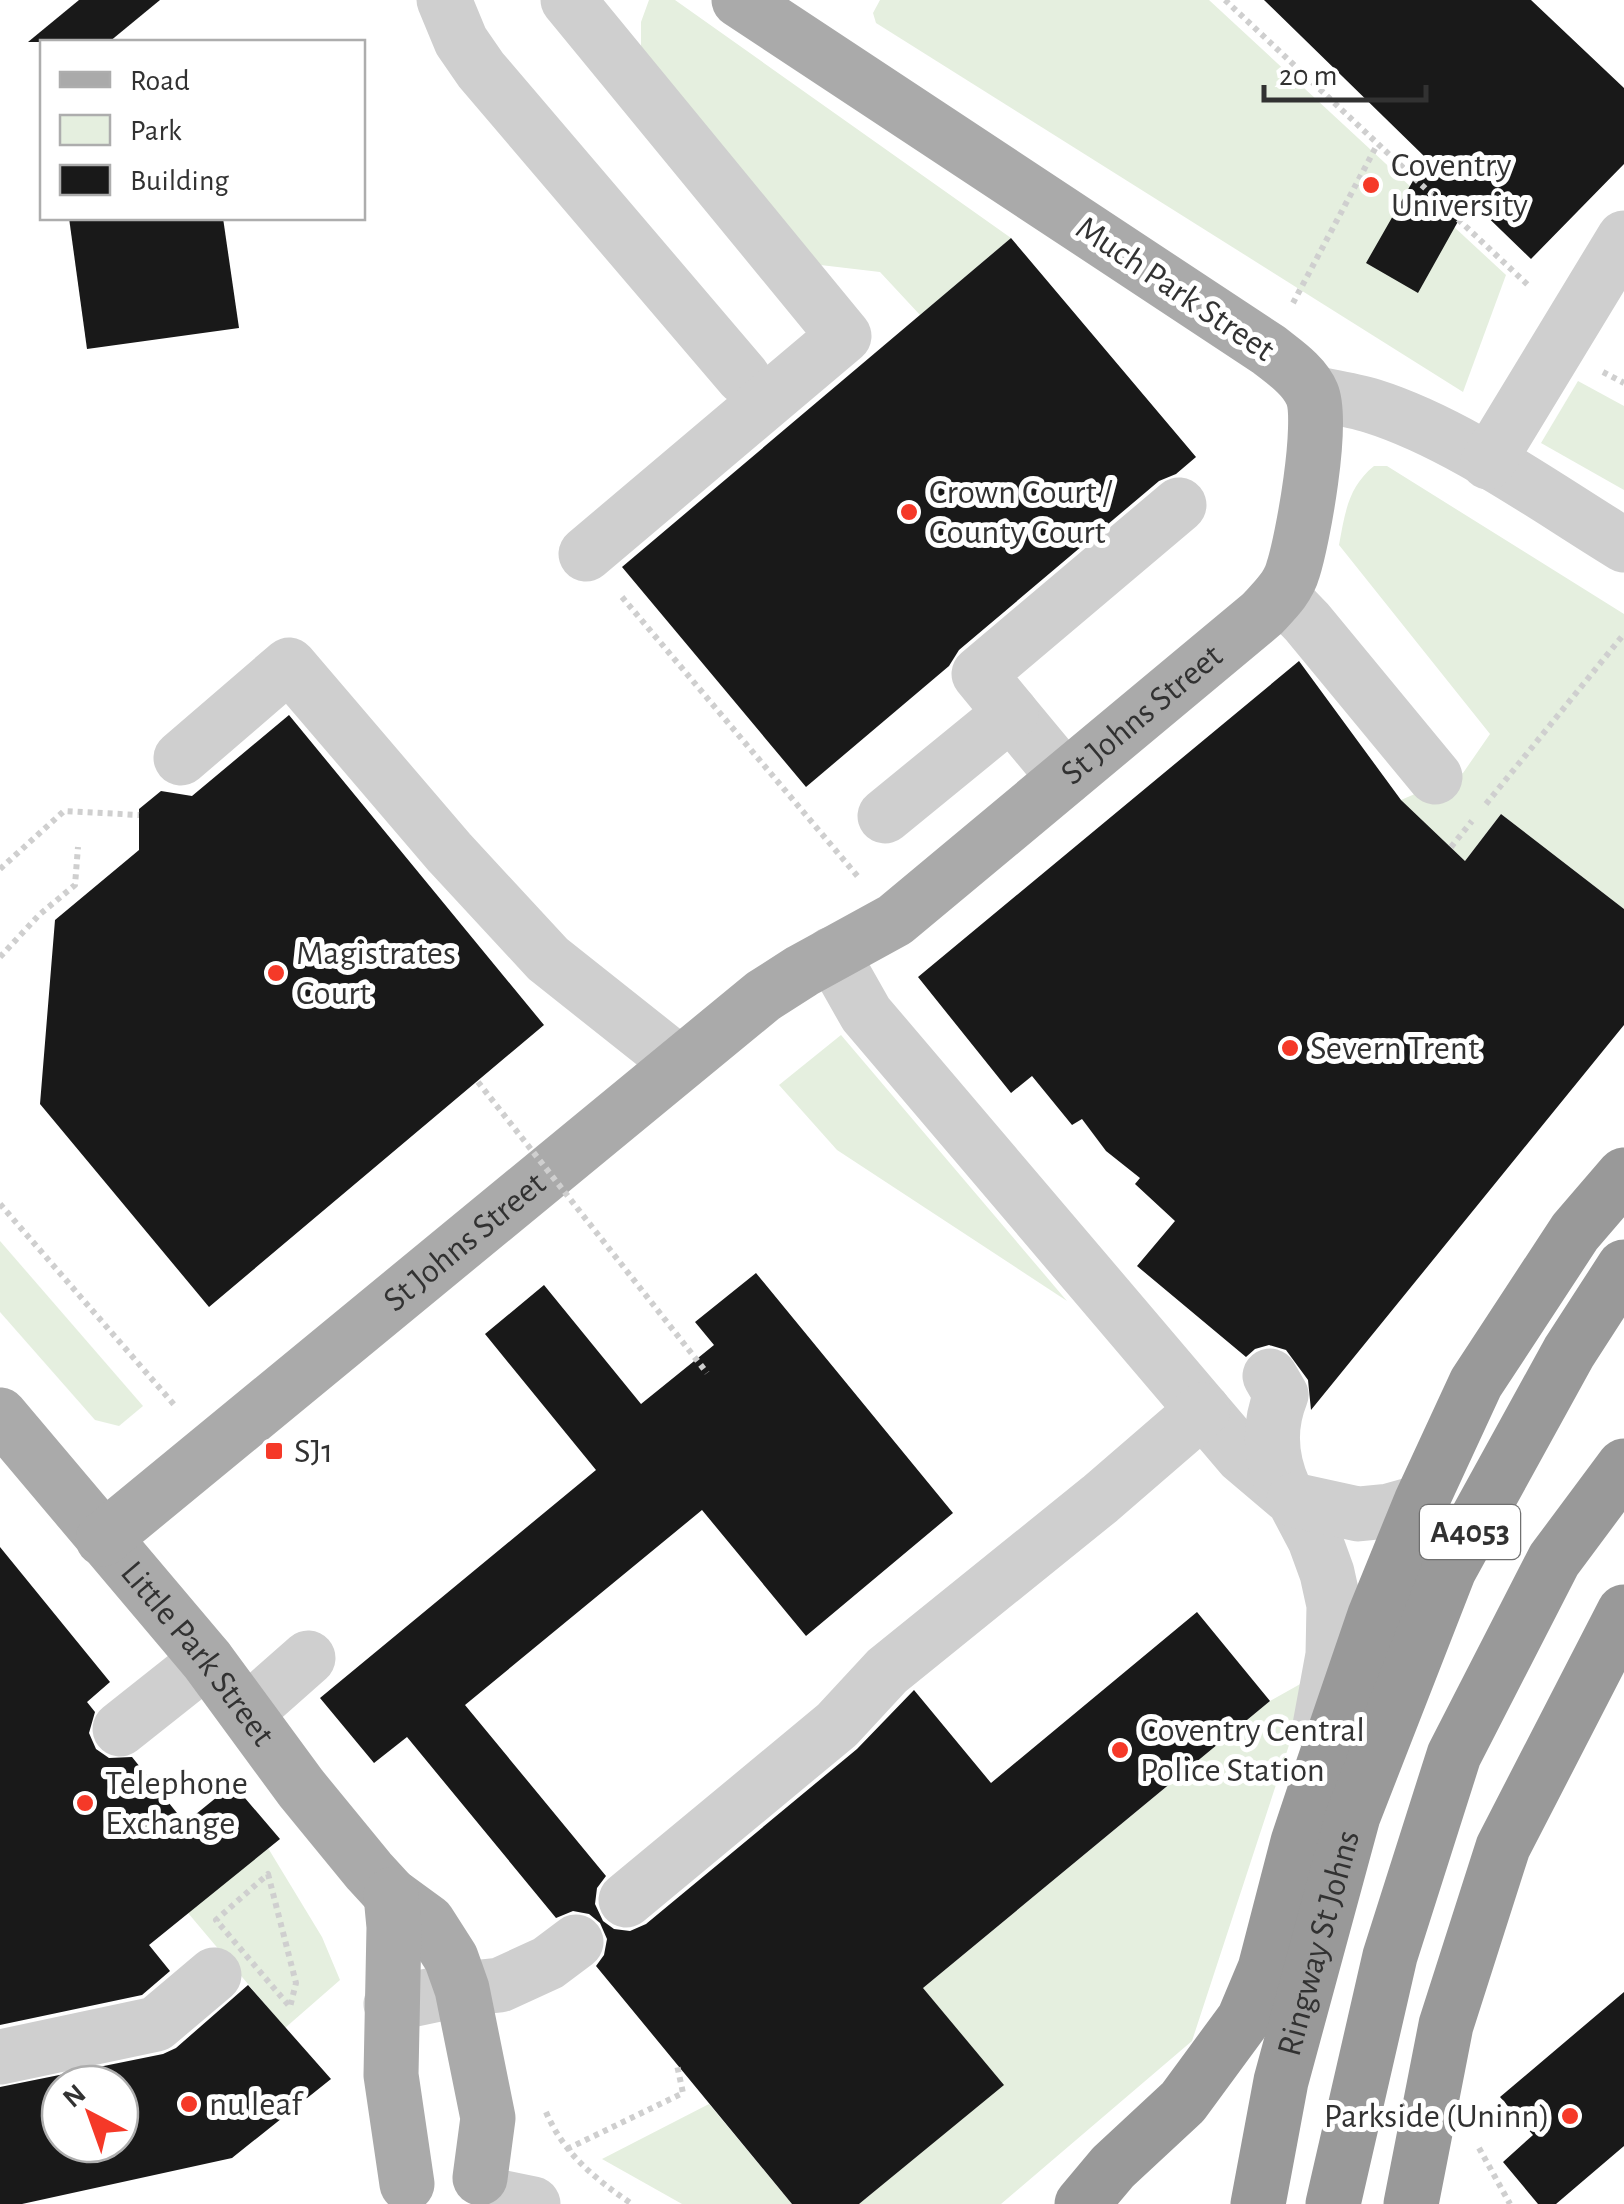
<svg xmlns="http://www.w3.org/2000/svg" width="1624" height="2204" viewBox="0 0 1624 2204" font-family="'Alegreya Sans',sans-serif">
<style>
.green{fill:#e5efdf}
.building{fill:#191919;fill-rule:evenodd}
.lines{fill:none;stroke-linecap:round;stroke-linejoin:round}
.path{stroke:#cfcfcf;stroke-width:6;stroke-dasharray:5 5;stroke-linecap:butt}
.minor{stroke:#cfcfcf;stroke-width:55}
.major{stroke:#aaa;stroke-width:55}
.highway{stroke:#999;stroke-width:55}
.path-bridge{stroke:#cfcfcf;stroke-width:6;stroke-dasharray:5 5;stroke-linecap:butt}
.poi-dot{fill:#f53928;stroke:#fff;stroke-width:4}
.labels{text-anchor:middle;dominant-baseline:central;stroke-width:10;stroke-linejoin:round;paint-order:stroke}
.shield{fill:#fff;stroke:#707070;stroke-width:2.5}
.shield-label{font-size:32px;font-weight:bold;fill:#323232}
.poi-label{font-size:35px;fill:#323232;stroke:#fff;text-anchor:start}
.street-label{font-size:35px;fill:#323232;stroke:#fff}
</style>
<rect width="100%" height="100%" fill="#fff"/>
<g class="green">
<polygon points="649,0 675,0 1011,238 920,315 880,272 812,264 641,52 641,22"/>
<polygon points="880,0 1209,0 1506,275 1463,392 876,23 873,13"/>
<polygon points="1578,381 1624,406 1624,490 1541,443"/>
<path d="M1374,466H1387L1624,614V909L1501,814L1465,861L1401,800L1463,773L1490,734L1339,545C1345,513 1348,487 1374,466Z"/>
<polygon points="841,1035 1067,1301 837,1150 779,1085"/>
<polygon points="0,1241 143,1406 119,1426 95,1420 0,1312"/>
<polygon points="1311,1678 1192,2041 1001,2204 859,2204 1003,2085 923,1988 1270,1701"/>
<polygon points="268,1848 322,1937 340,1980 285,2028 188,1913"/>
<polygon points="709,2104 792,2204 682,2204 602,2159"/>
</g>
<g class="building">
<polygon points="79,0 160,0 109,42 28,42"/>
<polygon points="1264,0 1531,0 1624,88 1624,164 1531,259 1470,200 1418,293 1366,263 1426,158"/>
<polygon points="69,218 223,218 239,328 87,349"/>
<polygon points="1011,238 1196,457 1176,474 1159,481 959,650 949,666 806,787 622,567"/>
<polygon points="1299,661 1401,800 1465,861 1501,814 1624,909 1624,1025 1311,1410 1308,1380 1286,1350 1269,1345 1255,1349 1246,1357 1137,1266 1175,1221 1135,1184 1140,1178 1106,1151 1082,1119 1072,1125 1032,1076 1011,1093 918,977"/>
<polygon points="289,715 544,1025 209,1307 40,1104 55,920 139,850 139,809 161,791 192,796"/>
<polygon points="756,1273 953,1513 806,1636 702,1510 465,1705 606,1876 597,1888 595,1904 603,1921 614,1929 630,1931 646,1924 857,1749 914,1690 991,1783 1197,1612 1270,1701 923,1988 1004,2085 859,2204 792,2204 596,1966 604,1955 607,1939 600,1923 589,1914 573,1911 556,1918 407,1737 374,1763 320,1698 596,1470 485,1334 544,1285 641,1404 714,1345 695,1322"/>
<polygon points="0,1547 110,1682 87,1702 95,1712 89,1733 96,1749 109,1758 132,1757 185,1823 233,1784 280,1839 149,1945 170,1971 142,1995 0,2025"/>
<path d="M248,1985L331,2079L232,2158L22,2204H0V2087L163,2054L176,2048ZM60,2084H120V2144H60Z"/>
<polygon points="1624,1992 1624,2146 1556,2204 1538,2204 1503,2162 1533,2135 1500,2097"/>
</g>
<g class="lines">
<g class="path">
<polyline points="1225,0 1529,286"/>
<polyline points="1293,303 1377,145"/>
<polyline points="1603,372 1624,383"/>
<polyline points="622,597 859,878"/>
<polyline points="1486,804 1624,634"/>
<polyline points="1451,847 1472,821"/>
<polyline points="0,869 64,811 139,815"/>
<polyline points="0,957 39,915 75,885 78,847"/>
<polyline points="0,1204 177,1408"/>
<polygon points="268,1874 296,1983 290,2007 216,1920"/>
<path d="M546,2112C564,2154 595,2179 632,2204"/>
<polyline points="1479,2148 1510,2204"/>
<polyline points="567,2149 683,2093 677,2065"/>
</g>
<g class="minor">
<polyline points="444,0 461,41 481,70 743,377"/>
<polyline points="568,0 844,336 586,554"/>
<path d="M1312,393C1332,397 1353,400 1372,406C1458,433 1547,498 1624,545"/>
<polyline points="1488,462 1624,238"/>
<polyline points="1280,594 1307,622 1435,777"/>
<polyline points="1011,713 1065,778"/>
<polyline points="181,758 289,665 449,852 548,959 679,1063"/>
<polyline points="885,816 1011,713 979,674 1179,505"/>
<polyline points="832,954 866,1014 1242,1456 1294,1500 1315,1540 1327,1573 1334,1605 1333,1655 1320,1726"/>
<path d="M1270,1376L1281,1395C1268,1427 1270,1458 1284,1489"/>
<polyline points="1294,1500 1358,1514 1389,1511 1421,1502"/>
<polyline points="247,1712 308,1658"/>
<polyline points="120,1729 207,1660"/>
<polyline points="626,1900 837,1725 887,1671 1100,1499 1203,1410"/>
<polyline points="391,2004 462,1989 500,1985 548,1963 576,1942"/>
<polyline points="0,2057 156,2024 214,1975"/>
<polyline points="499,2197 533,2204"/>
</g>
<g class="major">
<path id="s1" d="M0,1415L207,1660L301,1788L369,1871L391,1895L428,1922L451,1958L462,1989L488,2118L480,2178"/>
<path id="s2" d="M103,1539L763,996L802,971L895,920L1262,614C1274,601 1288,588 1293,570C1303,539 1324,422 1312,394C1304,375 1284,362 1269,350L739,0"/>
<polyline points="391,1895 394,1927 391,2075 407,2184"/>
</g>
<g class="highway">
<polyline points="1082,2204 1113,2167 1183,2102 1244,2019 1265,1969 1298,1842 1322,1770 1375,1615 1421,1502 1476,1383 1575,1232 1624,1175"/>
<path id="s3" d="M1258,2204L1281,2081L1353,1816L1449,1570L1569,1352L1624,1267"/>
<polyline points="1333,2204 1390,1956 1454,1755 1554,1560 1624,1466"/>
<polyline points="1411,2204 1446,2025 1503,1847 1624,1612"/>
</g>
<polyline class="path-bridge" points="478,1082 707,1373"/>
</g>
<g class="poi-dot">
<circle cx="1371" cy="185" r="10"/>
<circle cx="909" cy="512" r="10"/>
<circle cx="276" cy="973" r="10"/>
<circle cx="1290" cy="1048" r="10"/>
<rect x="264" y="1441" width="20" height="20" rx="5"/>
<circle cx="1120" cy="1750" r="10"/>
<circle cx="85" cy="1803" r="10"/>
<circle cx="189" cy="2104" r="10"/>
<circle cx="1570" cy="2116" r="10"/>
</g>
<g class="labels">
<rect class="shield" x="1420" y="1505" width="100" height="54" rx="8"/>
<g class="shield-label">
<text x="1470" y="1532">A4053</text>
</g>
<g class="poi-label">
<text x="1391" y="165">Coventry<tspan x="1391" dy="40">University</tspan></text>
<text x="929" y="492">Crown Court /<tspan x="929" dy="40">County Court</tspan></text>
<text x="296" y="953">Magistrates<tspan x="296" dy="40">Court</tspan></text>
<text x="1310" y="1048">Severn Trent</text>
<text x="294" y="1451">SJ1</text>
<text x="1140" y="1730">Coventry Central<tspan x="1140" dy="40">Police Station</tspan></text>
<text x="105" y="1783">Telephone<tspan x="105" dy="40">Exchange</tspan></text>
<text x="209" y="2104">nu leaf</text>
<text x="1550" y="2116" text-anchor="end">Parkside (Uninn)</text>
</g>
<g class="street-label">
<text transform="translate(1175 289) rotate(34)">Much Park Street</text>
<text stroke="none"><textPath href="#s2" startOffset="1328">St Johns Street</textPath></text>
<text stroke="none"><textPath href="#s2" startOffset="468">St Johns Street</textPath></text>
<text stroke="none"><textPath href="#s1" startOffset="310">Little Park Street</textPath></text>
<text stroke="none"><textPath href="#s3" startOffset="268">Ringway St Johns</textPath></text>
</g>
</g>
<rect x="40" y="40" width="325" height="180" fill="#ffffff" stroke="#adadad" stroke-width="2.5"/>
<rect x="60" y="72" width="50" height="15" fill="#aaaaaa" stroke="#adadad" stroke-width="2.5"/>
<text x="130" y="90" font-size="30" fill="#323232">Road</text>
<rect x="60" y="115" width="50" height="30" fill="#e5efdf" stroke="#adadad" stroke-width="2.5"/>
<text x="130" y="140" font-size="30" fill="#323232">Park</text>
<rect x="60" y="165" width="50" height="30" fill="#191919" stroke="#adadad" stroke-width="2.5"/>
<text x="130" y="190" font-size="30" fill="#323232">Building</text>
<g transform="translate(90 2114) rotate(319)"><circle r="48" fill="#ffffff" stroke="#adadad" stroke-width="2.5"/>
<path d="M0-8L18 38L0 25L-18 38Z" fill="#f53928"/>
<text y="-15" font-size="28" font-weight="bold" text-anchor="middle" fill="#323232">N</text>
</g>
<path d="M1264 85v15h162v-15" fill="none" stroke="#323232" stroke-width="5"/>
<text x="1279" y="85" font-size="30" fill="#323232" stroke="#ffffff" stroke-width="8" paint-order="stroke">20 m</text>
</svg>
